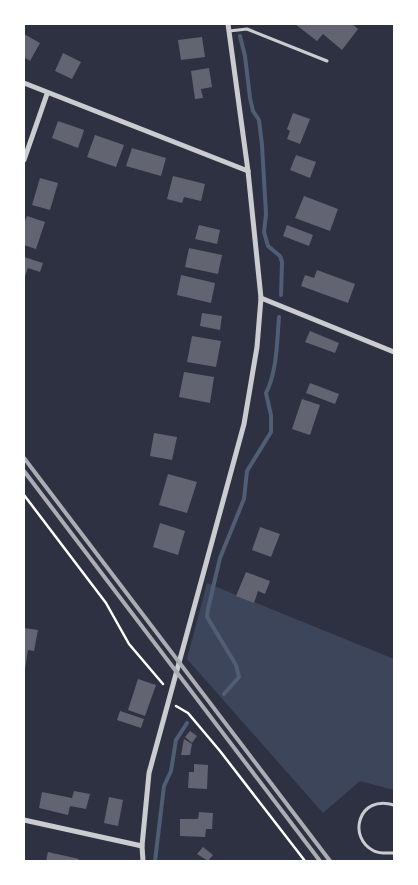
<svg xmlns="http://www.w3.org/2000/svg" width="418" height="885" viewBox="0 0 418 885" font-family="'Titillium Web',sans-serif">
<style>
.green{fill:#3c4559}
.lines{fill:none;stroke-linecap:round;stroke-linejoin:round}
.stream{stroke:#4f5d75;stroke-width:4}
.building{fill:#626471}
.path{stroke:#fff;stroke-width:2.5}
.service{stroke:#caccd0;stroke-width:3}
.minor{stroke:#caccd0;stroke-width:5}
.rail{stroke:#abadb3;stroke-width:4}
</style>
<rect width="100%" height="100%" fill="#2d3142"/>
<polygon class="green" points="207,583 394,659 394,790 360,781 323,813 187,659"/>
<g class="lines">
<g class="stream">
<polyline points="240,36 245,56 250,98 253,111 259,120 262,145 266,214 264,232 268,246 280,256 282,262 281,295"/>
<path d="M224,694L239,677L236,665L207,617L208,609L220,558L244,499L247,471L271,432V415L266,393C277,372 277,341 279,317"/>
<polyline points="155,861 164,786 171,771 176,740 187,723"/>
</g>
</g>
<g class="building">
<polygon points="295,24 352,24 358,29 342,50 323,34 317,41"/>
<polygon points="24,34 40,43 30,61 24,57"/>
<polygon points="202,37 205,57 181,60 178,40"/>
<polygon points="63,53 81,62 72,79 55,71"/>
<polygon points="209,68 212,87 201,89 203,98 195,99 191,71"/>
<polygon points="293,113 310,119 300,144 287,139 290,131 287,129"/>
<polygon points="58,121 84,130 78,148 52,138"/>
<polygon points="95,135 124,145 116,167 87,157"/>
<polygon points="132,148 166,158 161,176 126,166"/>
<polygon points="296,155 316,162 310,178 290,170"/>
<polygon points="173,176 205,184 201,201 184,197 182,203 167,199"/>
<polygon points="40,178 58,183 50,210 32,205"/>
<polygon points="304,196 338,209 330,231 295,218"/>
<polygon points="27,216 45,222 36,249 24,245 24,224"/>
<polygon points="199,225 220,230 217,244 195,239"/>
<polygon points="287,225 313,235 309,246 283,236"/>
<polygon points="189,248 222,255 218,274 185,267"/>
<polygon points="24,257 43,263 40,272 28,268 24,279"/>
<polygon points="317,270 355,284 348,303 301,286 305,275 314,278"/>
<polygon points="181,275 215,283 211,303 177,295"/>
<polygon points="202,313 222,316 220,330 200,326"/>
<polygon points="310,331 339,343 335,353 305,342"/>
<polygon points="192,336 221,341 216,367 187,362"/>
<polygon points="184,372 214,377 210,403 179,397"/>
<polygon points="310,383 339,394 335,404 306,393"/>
<polygon points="302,399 320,405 310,435 292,429"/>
<polygon points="154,433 177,437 172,460 150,456"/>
<polygon points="168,474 197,482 187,513 159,505"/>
<polygon points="160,523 185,531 178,555 153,547"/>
<polygon points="260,527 280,534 271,557 252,550"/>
<polygon points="246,572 270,581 265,594 258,591 254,603 236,596"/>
<polygon points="24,628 38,630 34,651 28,650 25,669"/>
<polygon points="138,679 156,685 145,716 128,710"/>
<polygon points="120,711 144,719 141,728 117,720"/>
<polygon points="190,731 197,736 192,743 185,737"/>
<polygon points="184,739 192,744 190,755 181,755"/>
<polygon points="194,764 208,765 207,789 188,788 189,772 194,772"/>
<polygon points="74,791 90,794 86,809 70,806 68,815 39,808 42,792 72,798"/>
<polygon points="109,797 123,800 118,826 104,823"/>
<polygon points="199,812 213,813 212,829 206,829 205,837 180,836 180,819 198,819"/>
<polygon points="203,847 213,855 208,861 197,854"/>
<polygon points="48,852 79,859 78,861 46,861"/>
</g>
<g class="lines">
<g class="path">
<polyline points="24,495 106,603 129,644 163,684"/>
<polyline points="176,706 188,713 220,751 305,861"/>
</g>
<g class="service">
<polyline points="229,31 247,29 327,61"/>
<path d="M394,805C358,794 347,838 374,851C380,854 388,853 394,853"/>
</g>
<g class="minor">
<polyline points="24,83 248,171"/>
<polyline points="24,160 47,94"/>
<polyline points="261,298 394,352"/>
<polyline points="24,820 142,846"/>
<polyline points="143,861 142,846 149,773 244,424 257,347 261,298 248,171 228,24"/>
</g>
<g class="rail">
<polyline points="24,458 330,861"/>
<polyline points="24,471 320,861"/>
</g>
</g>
<rect width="418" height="885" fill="none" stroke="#ffffff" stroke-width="50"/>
</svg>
